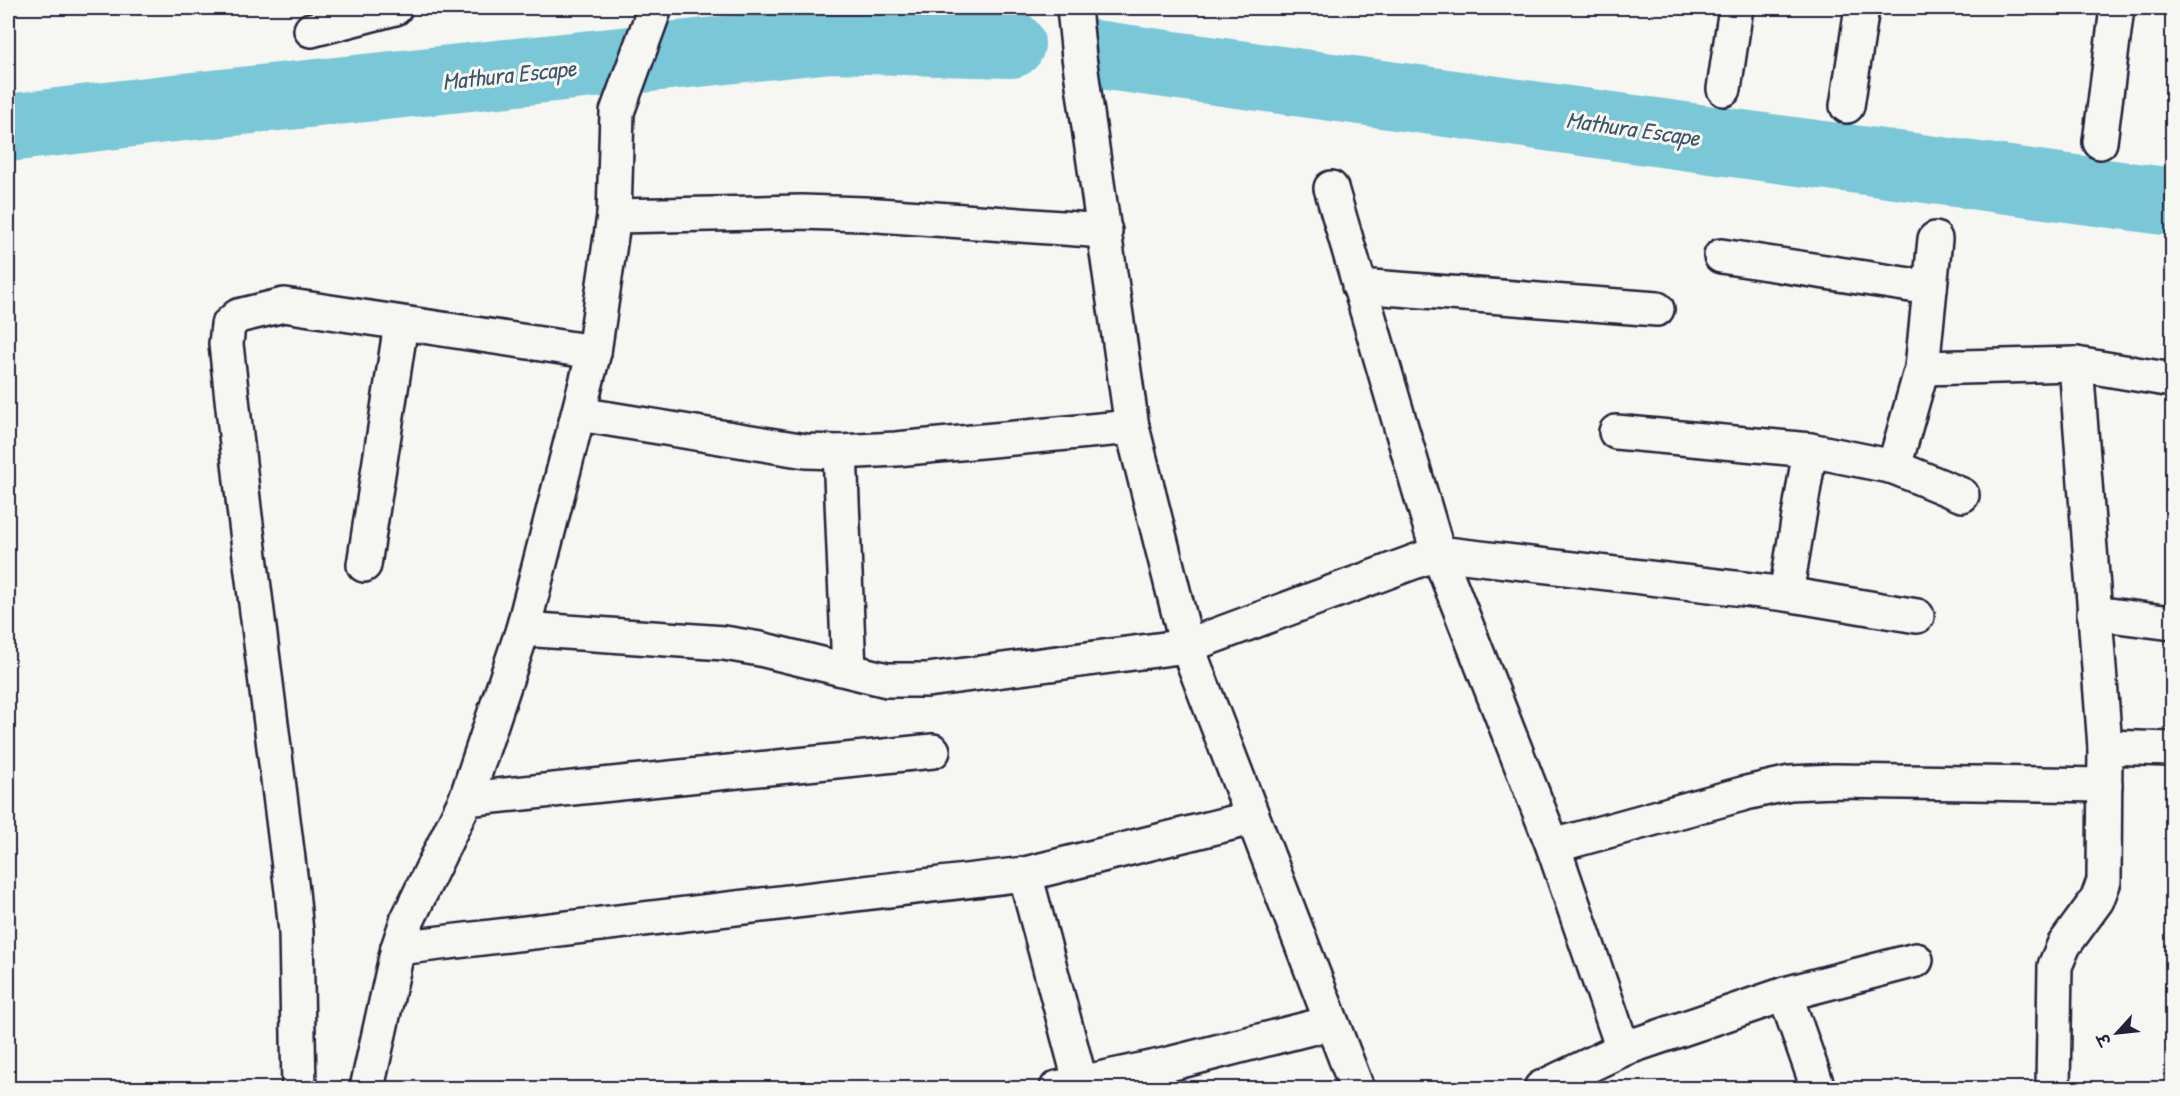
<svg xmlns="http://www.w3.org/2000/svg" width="2180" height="1096" viewBox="0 0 2180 1096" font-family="'Patrick Hand','Playpen Sans Deva',sans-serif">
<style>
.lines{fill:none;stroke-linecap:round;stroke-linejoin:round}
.river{stroke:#79c7d7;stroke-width:68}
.minor-casing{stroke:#22223b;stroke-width:38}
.minor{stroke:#f6f6f2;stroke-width:33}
.labels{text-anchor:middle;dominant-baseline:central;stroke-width:6;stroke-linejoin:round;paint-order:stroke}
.water-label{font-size:24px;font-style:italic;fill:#3c546a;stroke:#f6f6f2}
</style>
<rect width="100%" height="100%" fill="#f6f6f2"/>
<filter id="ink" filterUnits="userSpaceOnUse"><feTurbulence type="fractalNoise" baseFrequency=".0167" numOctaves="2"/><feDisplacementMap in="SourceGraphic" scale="12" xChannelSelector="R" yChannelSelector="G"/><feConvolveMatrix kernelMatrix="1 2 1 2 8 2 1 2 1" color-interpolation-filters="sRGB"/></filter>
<g filter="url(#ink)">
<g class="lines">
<g class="river">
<polyline points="1094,54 1763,147 2172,202"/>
<polyline points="8,128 165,109 831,39 1011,44"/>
</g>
<g class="minor-casing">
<g id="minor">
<polyline points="1074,8 1079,57 1132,427 1187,646 1357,1088"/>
<polyline points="311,30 395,8"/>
<polyline points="1724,89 1736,8"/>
<polyline points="1847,106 1862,8"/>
<polyline points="2100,142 2117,8"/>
<polyline points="1331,188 1438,553 1553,846 1623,1049"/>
<polyline points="614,216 801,212 864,214 1105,231"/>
<polyline points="1721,256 1930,288"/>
<polyline points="1359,286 1657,309"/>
<polyline points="1922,368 2076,364"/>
<polyline points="579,414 806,451 840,452 896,449 1132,427"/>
<polyline points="1616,432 1810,450 1894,467 1962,495"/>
<polyline points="840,452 849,670"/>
<polyline points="1894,467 1922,368 1935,239"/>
<polyline points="364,565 401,324"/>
<polyline points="1786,594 1810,450"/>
<polyline points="2094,613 2172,623"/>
<polyline points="523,629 724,643 760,649 887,680 927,680 1187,646 1438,553 1786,594 1917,616"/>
<polyline points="2105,747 2172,749"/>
<polyline points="466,799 933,751"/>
<polyline points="1553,846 1746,793 1790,783 1834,781 2105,785"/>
<polyline points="1025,874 1082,1088"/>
<polyline points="398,948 1025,874 1252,818"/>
<polyline points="1785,994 1818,1088"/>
<polyline points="299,1088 296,932 292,891 244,508 226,344 228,325 238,316 284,305 594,352"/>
<polyline points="367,1088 398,948 407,921 466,799 523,629 594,352 614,216 617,112 655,8"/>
<polyline points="1057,1088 1165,1065 1330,1023"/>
<polyline points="1541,1088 1623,1049 1785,994 1916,960"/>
<polyline points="2053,1088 2055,966 2064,945 2097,900 2104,881 2105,747 2076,364 2172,380"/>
</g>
</g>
<use href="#minor" class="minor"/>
</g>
</g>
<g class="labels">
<g class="water-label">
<text transform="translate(509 74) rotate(-6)">Mathura Escape</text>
<text transform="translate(1633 128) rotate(8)">Mathura Escape</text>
</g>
</g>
<rect width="2180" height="1096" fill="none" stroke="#f6f6f2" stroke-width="30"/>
<rect x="15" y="15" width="2150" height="1066" fill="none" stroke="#22223b" stroke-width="2" filter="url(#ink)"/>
<g transform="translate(2117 1033) rotate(243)" stroke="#f6f6f2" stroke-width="4.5" paint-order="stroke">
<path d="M0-4.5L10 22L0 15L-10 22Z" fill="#22223b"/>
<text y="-9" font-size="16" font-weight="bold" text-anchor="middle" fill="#22223b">उ</text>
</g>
</svg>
